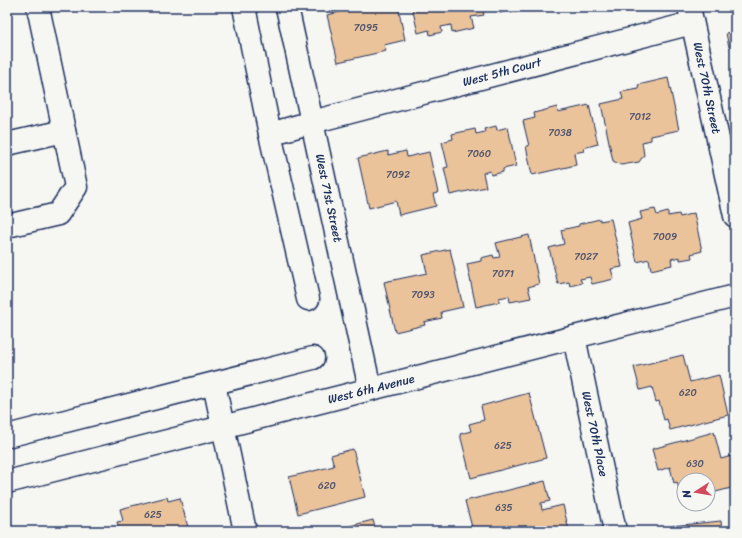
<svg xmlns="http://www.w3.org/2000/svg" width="742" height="538" viewBox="0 0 742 538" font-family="Sriracha,sans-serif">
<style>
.building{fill:#ebc39b;stroke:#1b2f5e}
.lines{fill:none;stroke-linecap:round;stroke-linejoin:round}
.minor-casing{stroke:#1b2f5e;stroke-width:25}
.minor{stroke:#f6f6f2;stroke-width:22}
.labels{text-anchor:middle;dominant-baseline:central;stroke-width:3;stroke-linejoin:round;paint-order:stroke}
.number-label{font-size:10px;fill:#4f546d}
.street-label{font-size:12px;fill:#1b2f5e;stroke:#f6f6f2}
</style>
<rect width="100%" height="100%" fill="#f6f6f2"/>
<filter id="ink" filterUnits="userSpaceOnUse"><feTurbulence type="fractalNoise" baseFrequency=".025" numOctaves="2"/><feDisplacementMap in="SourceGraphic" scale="8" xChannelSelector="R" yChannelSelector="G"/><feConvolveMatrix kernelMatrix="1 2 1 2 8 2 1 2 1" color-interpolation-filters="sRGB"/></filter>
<g filter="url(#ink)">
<g class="building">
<polygon points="360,7 398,7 405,40 384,45 386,51 338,62 327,15"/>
<polygon points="412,7 482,7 484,15 471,17 474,28 452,33 451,25 441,27 442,32 430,35 429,30 418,33"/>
<polygon points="498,7 524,7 523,7 523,10 511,13 511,10 500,13"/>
<polygon points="533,7 552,7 534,11"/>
<polygon points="735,31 735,46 729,47 726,33"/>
<polygon points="668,78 679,130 651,136 651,140 642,142 644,155 639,162 621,165 613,161 601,104 623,99 621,92 639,89 638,85"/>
<polygon points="589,105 598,144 583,148 584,151 574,153 576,165 532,175 526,146 529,146 523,121 535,118 534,113 557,107 558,112"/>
<polygon points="496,126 497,130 508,127 516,166 503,169 503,172 491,175 490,171 483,173 486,187 450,195 444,168 448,167 442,142 453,139 452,134 475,129 476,134 485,132 484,129"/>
<polygon points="388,151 388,155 406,151 407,157 429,152 438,193 433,194 436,206 399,215 396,201 369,208 358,158"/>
<polygon points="655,209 657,215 668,212 668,216 679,214 680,217 694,213 702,251 691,254 692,258 680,260 680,257 671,259 672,265 651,270 649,259 637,262 628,223 642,219 640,212"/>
<polygon points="600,219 600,221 611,219 622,267 611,269 614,279 592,284 590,277 580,279 582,283 570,286 569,282 558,284 549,248 564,244 561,230 579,226 579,224"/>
<polygon points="529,235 539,284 528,287 531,298 510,302 509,296 499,298 499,302 476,307 467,264 481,261 481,258 493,255 494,258 500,257 496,243"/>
<polygon points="450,249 463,307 441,312 442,318 424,322 425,325 395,332 384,282 427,273 423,255"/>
<polygon points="683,355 690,382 719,375 728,415 670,430 667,419 664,420 659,401 656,402 652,387 640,390 634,367"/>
<polygon points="529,393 546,458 471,478 460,434 471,431 469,424 484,420 481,406"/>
<polygon points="714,432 721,459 735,455 735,487 708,494 708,480 684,480 684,500 682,501 677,482 674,483 670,467 658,471 652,449"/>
<polygon points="353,449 365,497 298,514 289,477 334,466 331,455"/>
<polygon points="545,481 550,501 541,503 542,510 563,505 569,531 473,531 465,501"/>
<polygon points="167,497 168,501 180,498 189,531 119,531 117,522 123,521 120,509"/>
<polygon points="373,520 376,531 330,531"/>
<polygon points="721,521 722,531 673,531 672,526"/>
</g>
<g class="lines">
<g class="minor-casing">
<g id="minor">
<polyline points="244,7 270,134 308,299"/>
<polyline points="287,7 370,389"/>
<polyline points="689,7 735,216"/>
<polyline points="270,134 312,122 692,23"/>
<polyline points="7,144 64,131"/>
<polyline points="7,226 58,214 76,187 38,7"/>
<polyline points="574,337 615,531"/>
<polyline points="214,384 245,531"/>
<polyline points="7,436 313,358"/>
<polyline points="7,482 735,296"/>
</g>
</g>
<use href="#minor" class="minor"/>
</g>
</g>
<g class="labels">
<g class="number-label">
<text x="366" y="28">7095</text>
<text x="640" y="117">7012</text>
<text x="560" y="133">7038</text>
<text x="479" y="154">7060</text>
<text x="398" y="175">7092</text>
<text x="665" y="237">7009</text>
<text x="586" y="257">7027</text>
<text x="503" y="274">7071</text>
<text x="423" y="295">7093</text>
<text x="688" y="393">620</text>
<text x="503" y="446">625</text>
<text x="695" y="464">630</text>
<text x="327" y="486">620</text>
<text x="504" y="508">635</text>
<text x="153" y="515">625</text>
</g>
<g class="street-label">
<text transform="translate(502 72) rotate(-15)">West 5th Court</text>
<text transform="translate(707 88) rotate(78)">West 70th Street</text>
<text transform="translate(329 198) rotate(78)">West 71st Street</text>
<text transform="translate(371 389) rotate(-14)">West 6th Avenue</text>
<text transform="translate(595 434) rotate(78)">West 70th Place</text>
</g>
</g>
<rect width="742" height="538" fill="none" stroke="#f6f6f2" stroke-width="24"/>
<rect x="12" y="12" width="718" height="514" fill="none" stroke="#1b2f5e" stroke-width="1.5" filter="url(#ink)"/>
<g transform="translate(696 492) rotate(258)"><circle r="19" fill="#f6f6f2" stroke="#9ea6b7"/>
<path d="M0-3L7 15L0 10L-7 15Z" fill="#d1495b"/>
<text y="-6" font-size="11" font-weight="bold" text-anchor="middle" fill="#1b2f5e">N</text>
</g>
</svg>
